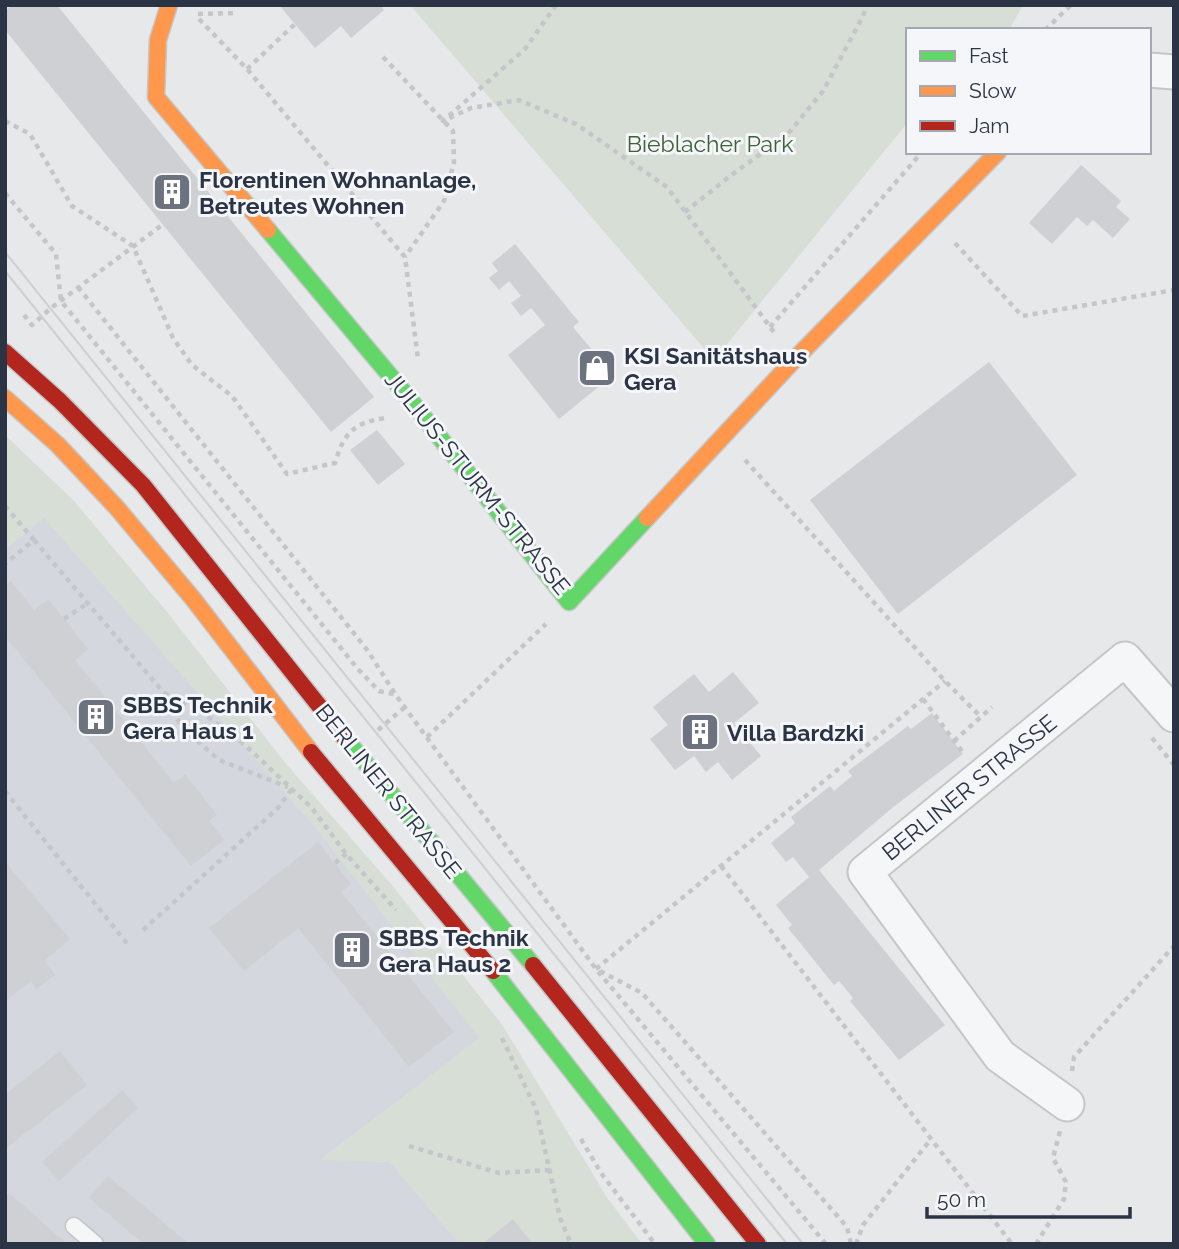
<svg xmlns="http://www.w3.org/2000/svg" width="1179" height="1249" viewBox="0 0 1179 1249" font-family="Raleway,sans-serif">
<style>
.built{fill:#d4d7dd}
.green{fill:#d6ded6}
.building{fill:#ced0d3}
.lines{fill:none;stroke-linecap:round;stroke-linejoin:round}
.lane-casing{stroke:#c4c6c8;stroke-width:19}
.street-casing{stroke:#c4c6c8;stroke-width:37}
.fast-casing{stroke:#c4c6c8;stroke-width:19}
.slow-casing{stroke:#c4c6c8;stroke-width:19}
.jam-casing{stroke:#c4c6c8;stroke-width:19}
.path{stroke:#c5c6ca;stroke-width:4.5;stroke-dasharray:5 5;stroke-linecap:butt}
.lane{stroke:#f5f6f7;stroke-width:16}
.street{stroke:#f5f6f7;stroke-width:33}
.fast{stroke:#63d668;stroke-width:16}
.slow{stroke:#ff974d;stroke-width:16}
.jam{stroke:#b3261e;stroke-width:16}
.tram{stroke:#cecfd2;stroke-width:2}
.labels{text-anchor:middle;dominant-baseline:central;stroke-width:6;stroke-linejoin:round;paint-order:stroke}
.park-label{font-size:23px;fill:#3f6138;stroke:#f4f6f9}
.poi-label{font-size:23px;font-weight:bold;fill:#2b3445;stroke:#f4f6f9;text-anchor:start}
.street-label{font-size:23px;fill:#2b3445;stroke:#f4f6f9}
</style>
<rect width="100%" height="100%" fill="#e6e8ea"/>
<polygon class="built" points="44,517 317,829 480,1038 322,1159 390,1162 460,1244 5,1244 5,549"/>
<g class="green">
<polygon points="410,5 1023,5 1009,30 908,30 908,122 714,360"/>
<polygon points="5,435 74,501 167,612 287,765 391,884 503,1026 608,1199 642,1244 533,1244 513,1219 482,1244 460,1244 390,1162 321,1160 479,1038 317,829 44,518 5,549"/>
</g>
<g class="building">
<polygon points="12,5 57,5 374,397 331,432 5,30 5,11"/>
<polygon points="279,5 380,5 384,10 351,38 341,26 315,48"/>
<polygon points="1081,165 1121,201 1116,207 1130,219 1113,238 1093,220 1087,226 1077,217 1052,244 1029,223"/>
<polygon points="515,244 579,322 573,327 613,375 559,419 508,355 545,325 531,308 521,316 511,303 521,296 509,281 499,290 489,278 498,271 492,263"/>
<polygon points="989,362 1077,475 898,614 810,500"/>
<polygon points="377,430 405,464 378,485 350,450"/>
<polygon points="11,581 34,610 48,599 88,649 75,660 174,783 185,774 217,815 209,821 224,840 191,866 5,636 5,585"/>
<polygon points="733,672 759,703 734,723 761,756 732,780 718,762 706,772 694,756 675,770 650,739 668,725 653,707 694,674 709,692"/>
<polygon points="932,713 963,754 892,808 819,870 945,1025 899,1060 850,1001 853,998 839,981 834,985 788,928 792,925 776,905 809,877 793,857 786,862 771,843 795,823 791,817 830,786 834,791 852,776 848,771 908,726 911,729"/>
<polygon points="318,842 351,884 341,892 454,1032 409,1067 298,928 244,971 209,928"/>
<polygon points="5,862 70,939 44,961 55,975 36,989 31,981 5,1001"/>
<polygon points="60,1051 87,1085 5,1149 5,1095"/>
<polygon points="122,1090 138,1108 59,1181 42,1162"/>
<polygon points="108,1176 189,1244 144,1244 89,1198"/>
<polygon points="9,1193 67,1244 5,1244 5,1197"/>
<polygon points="513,1219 533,1244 482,1244"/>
</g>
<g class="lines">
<g class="lane-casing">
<polyline id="lane" points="74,1226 95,1244"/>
</g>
<g class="street-casing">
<g id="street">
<polyline points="1149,70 1174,72"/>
<polyline points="1067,1104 1000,1056 865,872 1125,659 1174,715"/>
</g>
</g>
<g class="fast-casing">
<g id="fast">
<polyline points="268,230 408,397 569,602 647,518"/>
<polyline points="344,737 533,965"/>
<polyline points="493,971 707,1244"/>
</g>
</g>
<g class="slow-casing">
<g id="slow">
<polyline points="169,5 158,40 156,97 268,230"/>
<polyline points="5,398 58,445 117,508 194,600 311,752"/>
<polyline points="647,518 794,360 998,152"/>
</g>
</g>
<g class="jam-casing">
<g id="jam">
<polyline points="5,352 60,401 143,485 344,737"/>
<polyline points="311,752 493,971"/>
<polyline points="533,965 758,1244"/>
</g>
</g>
<g class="path">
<polyline points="556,5 525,49 443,121 471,108 519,100 576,124 667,187 776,335"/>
<polyline points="198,14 236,13"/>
<polyline points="199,19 247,69 405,257 418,359"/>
<polyline points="1045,30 1071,5"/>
<polyline points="383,57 453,131 454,162 444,201 405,257"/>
<polyline points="247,69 295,24"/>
<path d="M5,121L30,134L72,206L133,246L173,338L192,365L232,396L287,474L335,463C344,433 353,423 385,418"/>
<polyline points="5,193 56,254 61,301 357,668 379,691 394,694"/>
<polyline points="685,212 730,176 787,135 823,91 863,16 867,5"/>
<polyline points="955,243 1022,316 1174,290"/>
<polyline points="78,287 368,651 395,694 596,969 826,1244"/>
<polyline points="24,315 32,325 51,308 162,225"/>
<polyline points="770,327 922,152"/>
<polyline points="745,460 945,681 981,717"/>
<polyline points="5,506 34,540 5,564"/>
<polyline points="34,540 164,693 182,728 219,760 288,787"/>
<polyline points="64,619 88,603"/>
<polyline points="164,693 199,710 246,746 312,808 346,854 396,910"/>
<polyline points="923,699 964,754"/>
<polyline points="378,730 405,707"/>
<polyline points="427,737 546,624"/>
<polyline points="1152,738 1174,765"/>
<polyline points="954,741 992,707"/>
<polyline points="5,791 129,946"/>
<polyline points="335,863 346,854"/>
<polyline points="721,866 1012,1244"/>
<polyline points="143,930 278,808 292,789"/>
<polyline points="596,969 945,681"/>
<polyline points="600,971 642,993 847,1227 851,1244"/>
<polyline points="502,1038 536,1109 560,1218 571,1244"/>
<polyline points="1072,1071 1074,1057 1174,946"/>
<polyline points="581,1139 601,1173 655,1244"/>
<polyline points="409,1146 499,1173 550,1170"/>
<polyline points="856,1244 863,1225 931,1139"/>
<polyline points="1036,1244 1064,1199 1066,1182 1053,1158 1060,1131"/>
</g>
<use href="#lane" class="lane"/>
<use href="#street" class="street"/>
<use href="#fast" class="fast"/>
<use href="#slow" class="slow"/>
<use href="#jam" class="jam"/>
<g class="tram">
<polyline points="5,252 803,1244"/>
<polyline points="5,271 787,1244"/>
</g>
</g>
<defs>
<g id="building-square" transform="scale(2.0125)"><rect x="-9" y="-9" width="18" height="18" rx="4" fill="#6c737f" stroke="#f4f6f9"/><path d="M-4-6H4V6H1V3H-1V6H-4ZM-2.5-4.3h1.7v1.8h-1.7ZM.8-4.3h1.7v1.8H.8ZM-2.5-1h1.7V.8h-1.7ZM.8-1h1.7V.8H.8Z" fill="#fff"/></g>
<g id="shop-square" transform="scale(2.0125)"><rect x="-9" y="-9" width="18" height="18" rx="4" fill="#6c737f" stroke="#f4f6f9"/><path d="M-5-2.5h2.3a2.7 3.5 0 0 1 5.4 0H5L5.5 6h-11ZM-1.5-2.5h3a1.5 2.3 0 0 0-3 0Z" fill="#fff"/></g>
</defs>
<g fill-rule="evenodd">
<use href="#building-square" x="172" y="192"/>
<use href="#shop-square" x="597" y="368"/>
<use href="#building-square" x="96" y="717"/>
<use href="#building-square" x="700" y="732"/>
<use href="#building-square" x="352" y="950"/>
</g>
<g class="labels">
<g class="park-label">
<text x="710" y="143">Bieblacher Park</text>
</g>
<g class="poi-label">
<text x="199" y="179">Florentinen Wohnanlage,<tspan x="199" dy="26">Betreutes Wohnen</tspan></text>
<text x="624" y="355">KSI Sanitätshaus<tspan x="624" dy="26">Gera</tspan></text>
<text x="123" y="704">SBBS Technik<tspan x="123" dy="26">Gera Haus 1</tspan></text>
<text x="727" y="732">Villa Bardzki</text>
<text x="379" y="937">SBBS Technik<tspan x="379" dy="26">Gera Haus 2</tspan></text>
</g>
<g class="street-label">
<text transform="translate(478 483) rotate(51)">JULIUS-STURM-STRASSE</text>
<text transform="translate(969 787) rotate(-39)">BERLINER STRASSE</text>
<text transform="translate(389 791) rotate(51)">BERLINER STRASSE</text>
</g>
</g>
<rect width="1179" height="1249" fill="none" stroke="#2b3445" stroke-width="14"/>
<rect x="906" y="28" width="245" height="126" fill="#f4f6f9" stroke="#a4a8b1" stroke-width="2"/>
<rect x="920" y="51" width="35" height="10" fill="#63d668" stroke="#a4a8b1" stroke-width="2"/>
<text x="969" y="63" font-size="21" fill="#2b3445">Fast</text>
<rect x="920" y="86" width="35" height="10" fill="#ff974d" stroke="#a4a8b1" stroke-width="2"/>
<text x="969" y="98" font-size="21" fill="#2b3445">Slow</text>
<rect x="920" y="121" width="35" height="10" fill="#b3261e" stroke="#a4a8b1" stroke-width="2"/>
<text x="969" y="133" font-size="21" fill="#2b3445">Jam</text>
<path d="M927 1207v10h203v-10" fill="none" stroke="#2b3445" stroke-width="3.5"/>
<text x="937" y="1207" font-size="21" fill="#2b3445" stroke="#f4f6f9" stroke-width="5" paint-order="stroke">50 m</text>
</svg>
